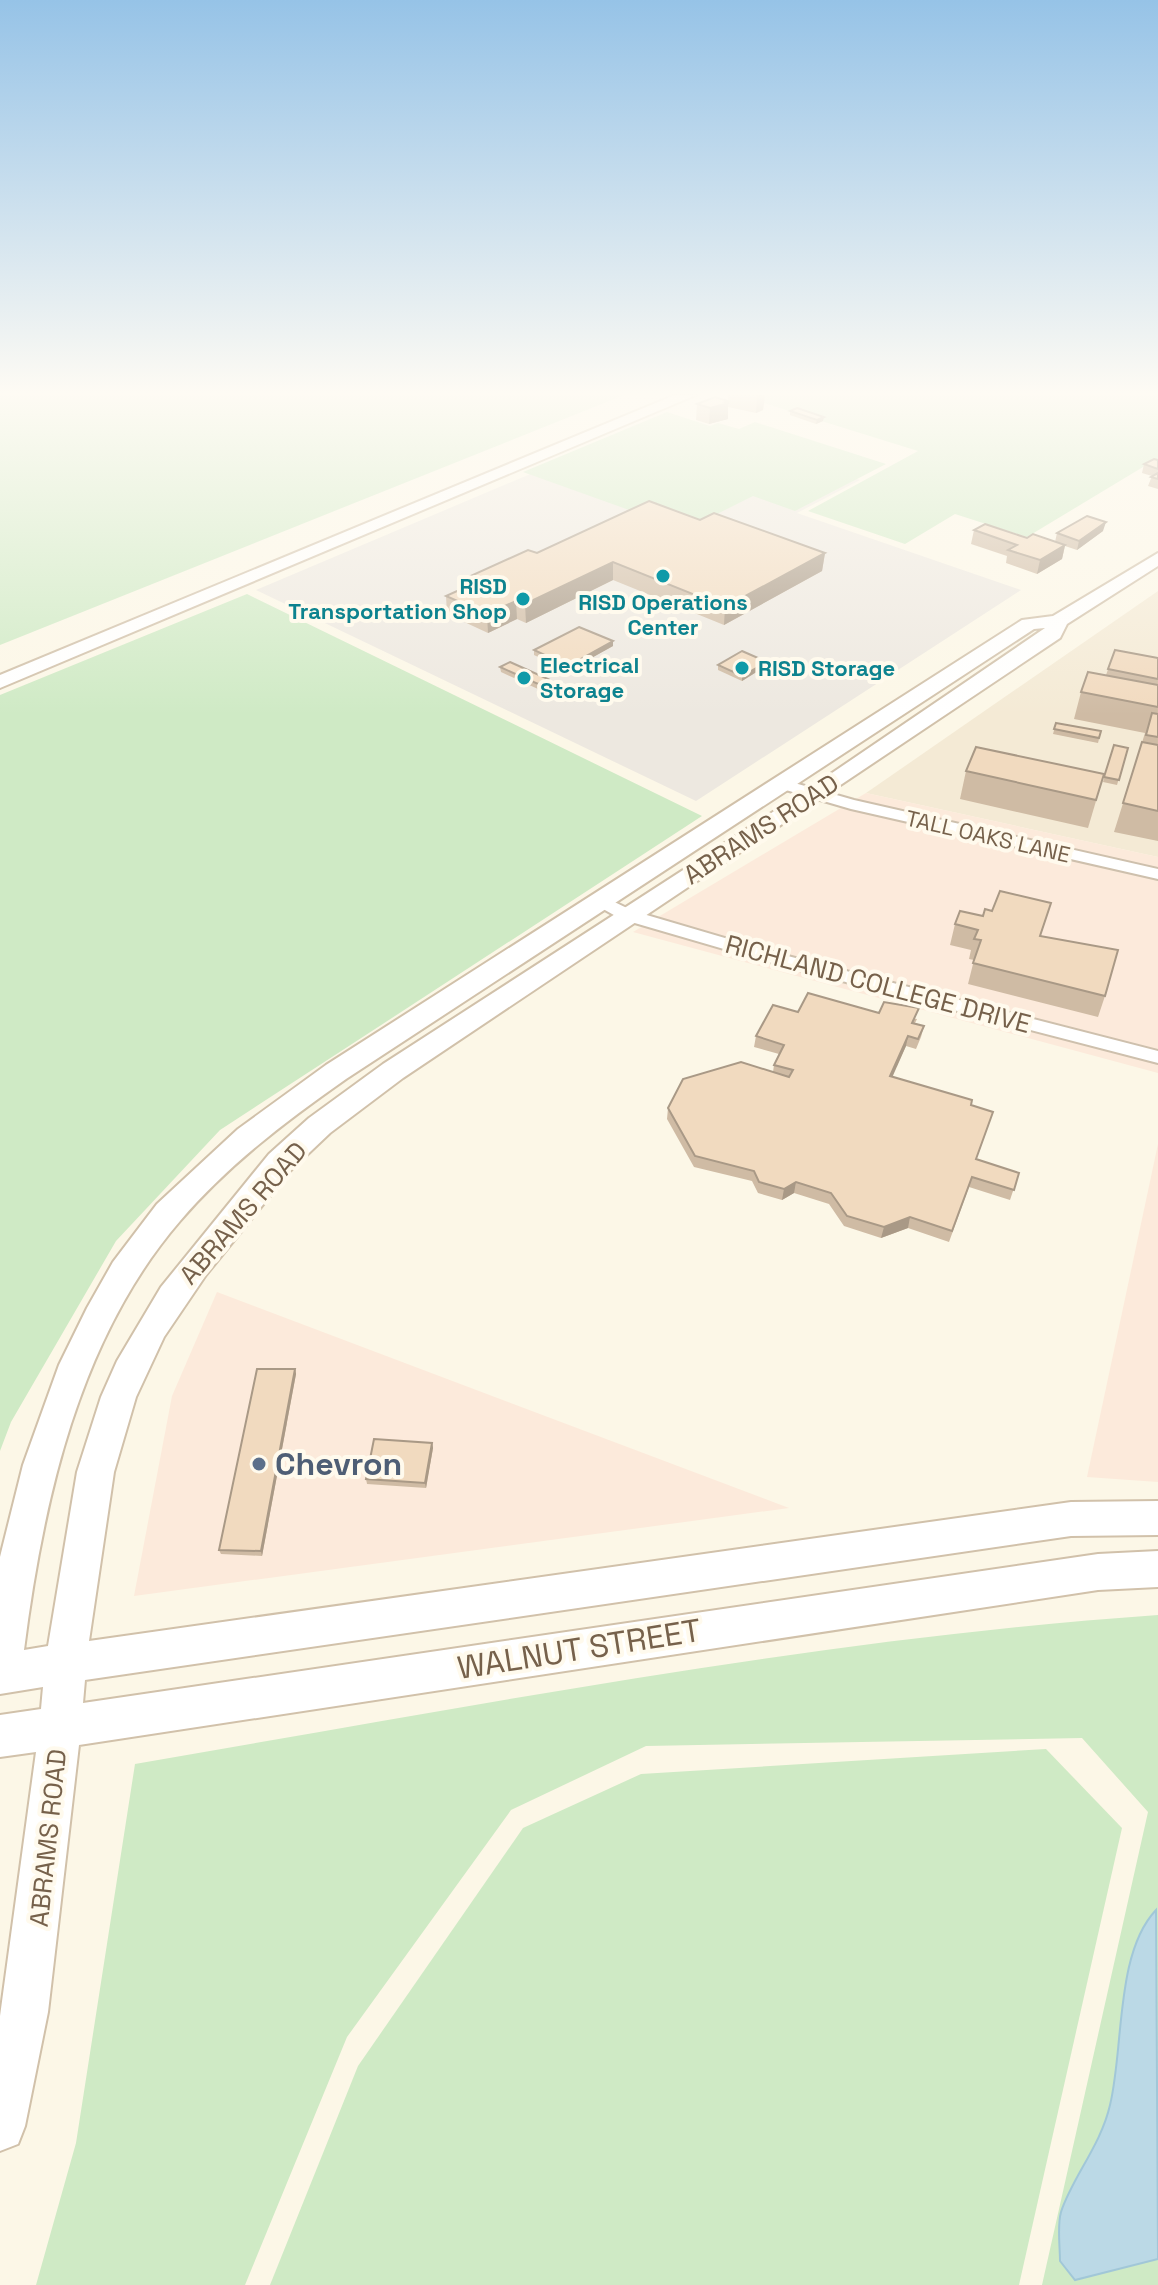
<svg xmlns="http://www.w3.org/2000/svg" width="1158" height="2285" viewBox="0 0 1158 2285" font-family="'Space Grotesk',sans-serif">
<style>
.residential{fill:#f4ead5}
.commercial{fill:#fceadb}
.industrial{fill:#ede8e0}
.green{fill:#cfeac5}
.water{fill:#bbd9e6;stroke:#a1c7d8;stroke-width:2}
.lines{fill:none;stroke-linecap:round;stroke-linejoin:round}
.minor-casing{stroke:#cec0ad;stroke-width:4}
.secondary-casing{stroke:#d1c1aa;stroke-width:4}
.minor{fill:#fff;fill-rule:evenodd}
.secondary{fill:#fff;fill-rule:evenodd}
.wall{fill:#cfbba4}
.shaded-wall{fill:#a99986}
.building{fill:#f1dabf;stroke:#a99986;stroke-width:2}
.culture-dot{fill:#0f9aa8;stroke:#fffaed;stroke-width:3}
.service-dot{fill:#5c6f8a;stroke:#fffaed;stroke-width:3}
.labels{text-anchor:middle;dominant-baseline:central;stroke-width:8;stroke-linejoin:round;paint-order:stroke}
.far-culture-label{font-size:22px;font-weight:bold;fill:#0d838f;stroke:#fffaed;text-anchor:start}
.far-street-label{font-size:22px;fill:#76614b;stroke:#fffaed}
.street-label{font-size:26px;fill:#76614b;stroke:#fffaed}
.near-service-label{font-size:32px;font-weight:bold;fill:#4e5e75;stroke:#fffaed;text-anchor:start}
.near-street-label{font-size:32px;fill:#76614b;stroke:#fffaed}
</style>
<rect width="100%" height="100%" fill="#fcf7e7"/>
<polygon class="residential" points="1158,591 1158,857 866,793"/>
<g class="commercial">
<polygon points="866,793 1158,857 1158,1073 633,932"/>
<polygon points="1158,1144 1158,1482 1087,1477"/>
<polygon points="217,1292 789,1508 134,1596 172,1396"/>
</g>
<polygon class="industrial" points="665,417 860,480 797,513 1021,590 696,801 256,590"/>
<g class="green">
<polygon points="0,395 624,395 0,645"/>
<polygon points="738,395 1158,395 1158,467 1148,464 1027,537 955,514 905,544 808,511 918,451"/>
<polygon points="667,412 710,426 718,423 739,429 755,422 886,464 795,511 753,496 685,530 523,472"/>
<polygon points="247,594 702,816 220,1130 116,1241 11,1422 0,1451 0,695"/>
<path d="M1158,1615V2285H1042L1148,1812L1082,1738L646,1746L511,1810L347,2037L245,2285H36L76,2143L135,1764C474,1706 815,1639 1158,1615Z"/>
<polygon points="1046,1749 1122,1828 1019,2285 270,2285 358,2066 523,1828 641,1774"/>
</g>
<path class="water" d="M1156,1910L1158,2259L1075,2280L1060,2261C1060,2246 1057,2226 1061,2212C1072,2178 1101,2145 1110,2105C1124,2048 1115,1953 1156,1910Z"/>
<g class="lines">
<g class="minor-casing">
<g id="minor">
<polygon points="784,780 854,800 1158,869 1158,879 851,809 779,788 779,782"/>
<polygon points="602,896 633,911 776,953 1158,1051 1158,1063 765,961 621,919 596,905 596,897"/>
</g>
</g>
<g class="secondary-casing">
<g id="secondary">
<polygon points="675,395 696,395 0,688 0,675"/>
<path d="M1158,553V566L1067,624L1060,638L403,1078L330,1133L291,1170L206,1275L164,1337L136,1397L114,1472L89,1641L1071,1502L1158,1501V1535L1071,1536L85,1680L83,1703L1098,1554L1158,1551V1587L1098,1590L79,1745L48,2012L25,2126L18,2144L0,2151V2016L36,1752L0,1757V1715L41,1709L43,1687L0,1694V1557L23,1465L59,1365L87,1308L113,1262L157,1204L238,1129L326,1065L1022,620L1053,616ZM1045,628L810,788L383,1064L309,1118L269,1154L161,1287L117,1361L101,1397L77,1472L48,1646L24,1650C43,1501 79,1338 180,1221C228,1165 286,1121 346,1079L1034,629Z"/>
</g>
</g>
<use href="#minor" class="minor"/>
<use href="#secondary" class="secondary"/>
</g>
<g class="wall">
<polygon points="728,395 765,395 763,410 756,413 728,407 728,419 709,424 696,420 697,404 728,401"/>
<polygon points="790,411 823,421 816,424 790,415"/>
<polygon points="1158,460 1158,489 1148,486 1152,476 1142,473 1144,464"/>
<polygon points="700,520 825,553 822,571 724,625 613,580 526,623 517,619 488,633 447,614 446,596 466,587 466,578 537,553"/>
<polygon points="974,530 1055,542 1057,533 1103,531 1077,550 1065,546 1062,559 1037,574 1006,563 1007,556 971,544"/>
<polygon points="613,646 568,671 534,655 534,650"/>
<polygon points="1115,650 1158,658 1158,841 1114,832 1145,733 1074,719 1081,692 1106,675"/>
<polygon points="767,662 766,666 742,681 718,670 718,665"/>
<polygon points="500,667 548,684 538,689 501,672"/>
<polygon points="1056,723 1101,731 1098,743 1053,734"/>
<polygon points="1114,745 1128,748 1117,785 1103,782"/>
<polygon points="966,771 1104,774 1088,828 960,799"/>
<polygon points="955,924 1041,936 1105,996 1098,1017 968,984 974,960 969,959 971,950 950,945"/>
<polygon points="798,1012 879,1013 917,1019 915,1023 924,1026 921,1037 916,1049 906,1046 892,1076 971,1105 993,1112 976,1160 1019,1173 1010,1200 969,1187 949,1242 908,1228 881,1238 844,1226 829,1204 794,1193 782,1200 758,1193 752,1181 694,1167 667,1119 668,1108 773,1072 774,1065 779,1054 754,1047 756,1036"/>
<polygon points="295,1369 296,1374 262,1556 221,1554 219,1550"/>
<polygon points="432,1443 433,1448 426,1488 367,1484 366,1479"/>
</g>
<g class="shaded-wall">
<polygon points="756,395 765,395 763,410 756,413 757,397"/>
<polygon points="728,401 728,419 709,424 710,408"/>
<polygon points="824,417 823,421 816,424 817,420"/>
<polygon points="1106,522 1103,531 1077,550 1079,541"/>
<polygon points="1065,545 1062,559 1037,574 1040,560"/>
<polygon points="825,553 822,571 724,625 725,607"/>
<polygon points="613,562 613,580 526,623 525,604"/>
<polygon points="516,601 517,619 488,633 487,614"/>
<polygon points="613,641 613,646 568,671 568,666"/>
<polygon points="767,662 766,666 742,681 742,676"/>
<polygon points="548,679 548,684 538,689 538,684"/>
<polygon points="908,1036 906,1046 888,1087 890,1076"/>
<polygon points="796,1182 794,1193 782,1200 784,1189"/>
<polygon points="910,1217 908,1228 881,1238 884,1227"/>
<polygon points="295,1369 296,1374 262,1556 261,1551"/>
<polygon points="432,1443 433,1448 426,1488 425,1483"/>
</g>
<g class="building">
<polygon points="715,397 728,401 725,402 729,403 710,408 697,404"/>
<polygon points="797,408 824,417 817,420 790,411"/>
<polygon points="1154,459 1158,460 1158,469 1144,464"/>
<polygon points="1158,473 1158,479 1151,477"/>
<polygon points="649,501 700,520 714,513 825,553 725,607 613,562 525,604 516,601 487,614 446,596 475,583 466,578 528,550 537,553"/>
<polygon points="1087,516 1106,522 1079,541 1057,533"/>
<polygon points="985,524 1027,538 1033,534 1065,545 1040,560 1008,550 1017,545 974,530"/>
<polygon points="579,627 613,641 568,666 534,650"/>
<polygon points="1115,650 1158,658 1158,679 1108,669"/>
<polygon points="742,651 767,662 742,676 718,665"/>
<polygon points="510,662 548,679 538,684 500,667"/>
<polygon points="1088,672 1158,685 1158,707 1081,692"/>
<polygon points="1152,713 1158,714 1158,737 1146,735"/>
<polygon points="1056,723 1101,731 1099,738 1054,729"/>
<polygon points="1142,742 1158,745 1158,811 1123,803"/>
<polygon points="1114,745 1128,748 1119,780 1104,777"/>
<polygon points="976,747 1104,774 1096,800 966,771"/>
<polygon points="1000,891 1051,903 1040,936 1118,950 1105,996 973,963 981,940 974,939 978,930 955,924 960,911 983,916 985,909 992,911"/>
<polygon points="808,993 879,1013 884,1002 919,1008 912,1023 924,1026 918,1039 908,1036 890,1076 972,1100 971,1105 993,1112 976,1159 1019,1173 1014,1190 972,1177 952,1231 910,1217 884,1227 847,1216 831,1193 796,1182 784,1189 759,1182 754,1171 695,1156 668,1108 683,1079 741,1062 789,1077 793,1070 774,1065 784,1045 756,1036 773,1005 798,1012"/>
<polygon points="257,1369 295,1369 261,1551 219,1550"/>
<polygon points="374,1439 432,1443 425,1483 366,1479"/>
</g>
<linearGradient id="sky" x2="0" y2="1"><stop stop-color="#96c3e7"/><stop offset="0.55" stop-color="#fefbf4"/><stop offset="1" stop-color="#fefbf4" stop-opacity="0"/></linearGradient>
<rect width="1158" height="715" fill="url(#sky)"/>
<g class="culture-dot">
<circle cx="663" cy="576" r="8"/>
<circle cx="523" cy="599" r="8"/>
<circle cx="742" cy="668" r="8"/>
<circle cx="524" cy="678" r="8"/>
</g>
<circle class="service-dot" cx="259" cy="1464" r="8"/>
<g class="labels">
<g class="far-culture-label">
<text x="507" y="586" text-anchor="end">RISD<tspan x="507" dy="25">Transportation Shop</tspan></text>
<text x="663" y="602" text-anchor="middle">RISD Operations<tspan x="663" dy="25">Center</tspan></text>
<text x="540" y="665">Electrical<tspan x="540" dy="25">Storage</tspan></text>
<text x="758" y="668">RISD Storage</text>
</g>
<g class="far-street-label">
<text transform="translate(988 836) rotate(13)">TALL OAKS LANE</text>
</g>
<g class="street-label">
<text transform="translate(761 829) rotate(-33)">ABRAMS ROAD</text>
<text transform="translate(878 984) rotate(15)">RICHLAND COLLEGE DRIVE</text>
<text transform="translate(243 1213) rotate(-49)">ABRAMS ROAD</text>
<text transform="translate(48 1838) rotate(-84)">ABRAMS ROAD</text>
</g>
<g class="near-service-label">
<text x="275" y="1464">Chevron</text>
</g>
<g class="near-street-label">
<text transform="translate(579 1649) rotate(-9)">WALNUT STREET</text>
</g>
</g>
</svg>
